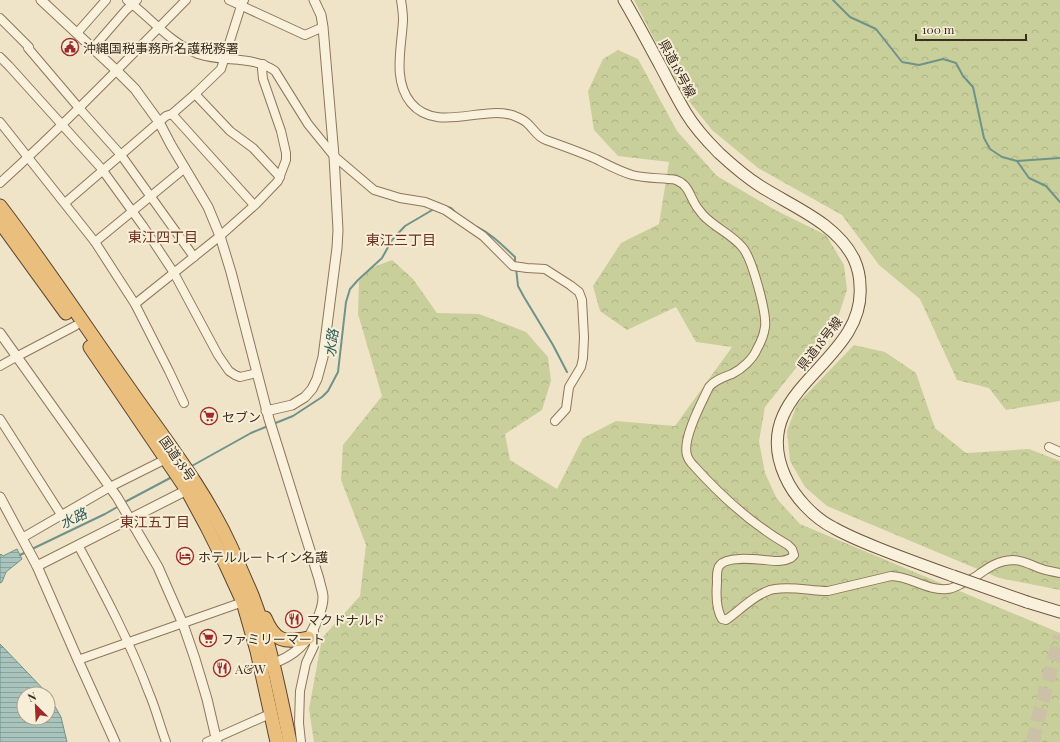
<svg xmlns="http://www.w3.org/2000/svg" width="1060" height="742" viewBox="0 0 1060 742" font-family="'Playfair Display','Noto Sans JP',serif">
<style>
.forest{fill:url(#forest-crowns)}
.water{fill:url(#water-rules);stroke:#6f938a}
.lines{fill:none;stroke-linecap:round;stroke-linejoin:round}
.stream{stroke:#6f938a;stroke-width:2}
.motorway-tunnel{stroke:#ccc0a6;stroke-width:14;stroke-dasharray:14 7;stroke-linecap:butt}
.minor-casing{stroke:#8d765c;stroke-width:10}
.tertiary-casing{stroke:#8d765c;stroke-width:11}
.secondary-casing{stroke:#6f573f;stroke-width:13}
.trunk-casing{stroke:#5b4430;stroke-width:15}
.minor{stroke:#faf1dc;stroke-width:8}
.tertiary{stroke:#faf1dc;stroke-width:9}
.secondary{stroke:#faf1dc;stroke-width:11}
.trunk{stroke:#eabe7c;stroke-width:13}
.secondary-bridge-casing{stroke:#6f573f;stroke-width:13;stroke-linecap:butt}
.secondary-bridge{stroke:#faf1dc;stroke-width:11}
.labels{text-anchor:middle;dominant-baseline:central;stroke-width:4;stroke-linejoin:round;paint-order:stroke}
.poi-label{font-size:13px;fill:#3d2e20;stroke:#f7eed8;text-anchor:start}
.street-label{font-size:13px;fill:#3d2e20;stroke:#f7eed8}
.neighbourhood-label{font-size:14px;fill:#6b2e1e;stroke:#f7eed8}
.water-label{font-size:14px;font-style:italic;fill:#2f5d5a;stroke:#f7eed8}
</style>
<defs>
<pattern id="forest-crowns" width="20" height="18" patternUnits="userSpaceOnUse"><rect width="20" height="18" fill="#c9cf9b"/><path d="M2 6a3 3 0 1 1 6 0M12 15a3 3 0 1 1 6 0" fill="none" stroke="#aeb285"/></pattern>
<pattern id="water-rules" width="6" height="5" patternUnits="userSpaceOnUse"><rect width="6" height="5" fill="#a9c4bc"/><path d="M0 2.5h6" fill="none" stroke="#8ba098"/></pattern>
</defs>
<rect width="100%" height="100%" fill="#f0e4c8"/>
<g class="forest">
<polygon points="634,0 1060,0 1060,401 1006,410 989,388 957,380 920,299 879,265 842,215 758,168 712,130 681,91"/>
<polygon points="618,50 638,59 677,131 717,176 777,211 826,235 844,265 847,290 839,314 765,407 759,441 765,473 777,499 800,524 1060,633 1060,742 314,742 309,709 322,638 360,596 366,545 341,480 343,445 382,396 358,314 359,281 371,268 392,260 413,279 437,313 479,314 526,332 548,357 551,381 542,410 505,434 510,460 557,489 583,438 616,421 675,426 732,347 696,342 676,307 627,330 600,311 593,286 621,243 659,224 669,162 618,156 594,130 588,91 603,59"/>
<polygon points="854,345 885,352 916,373 935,428 966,453 1029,449 1060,461 1060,590 999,578 827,506 805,487 790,461 787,431 797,404"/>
</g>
<g class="water">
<polygon points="17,549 22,559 6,572 2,582 0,583 0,555 1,554 3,556"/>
<polygon points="0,644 48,694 24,694 24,718 48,718 48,694 61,717 67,742 0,742"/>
</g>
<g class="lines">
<g class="stream">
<polyline points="833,0 850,17 876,29 902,62 919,65 943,59 956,63 963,76 973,87 984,138 990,149 1002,157 1017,161 1029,178 1046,186 1060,202"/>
<polyline points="1017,161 1060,158"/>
<polyline points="447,207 451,208 457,214"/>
<path d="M477,227C493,235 502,245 515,257V264"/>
<polyline points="516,268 518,286 524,297 553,345 567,372"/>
<polyline points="273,424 293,416 322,397 328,391 338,372 346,302 350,289 358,280 382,258 392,240 405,226 434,209"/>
<polyline points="190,467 251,433 268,426"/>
<polyline points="123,503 172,477"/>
<polyline points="32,549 105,514 119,506"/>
<polyline points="20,555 26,552"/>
</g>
<polyline class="motorway-tunnel" points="1033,742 1040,710 1060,636"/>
<g class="minor-casing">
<g id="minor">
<path d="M127,0C151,18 170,43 198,54C223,63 253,55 275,71L308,124L334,156L374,190L400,198L425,202L445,210L483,236L513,266L527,268L545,269L570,285L579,292L582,300L584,337L583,358L581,367L569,387L566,409L555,421"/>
<polyline points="229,0 305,35 323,27"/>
<path d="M401,0C402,6 403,13 403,20C402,46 392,80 411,103C436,133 480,106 512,115C517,117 523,119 527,123C534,129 537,137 546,140C563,146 580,152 596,159C608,165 619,171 632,175C643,178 656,178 668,179C671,179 675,179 678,181C688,185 690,196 695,204C697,208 700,211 703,215C715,228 732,234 743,248C752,259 767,313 765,327C764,334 761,342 757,349C753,359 742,369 732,374C724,377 715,380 709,387C702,402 682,439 687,455C688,459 691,463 694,466C721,496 753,525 788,545L792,549L794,555L791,558C787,560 784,561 779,561C766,561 729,554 720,565C716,569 717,578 717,583C716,595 716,609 722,619L726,620C740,610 759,591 775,589C793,586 810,591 828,591L891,576C910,576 927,591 947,589C952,589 957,586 961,584C965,582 970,580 975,577C988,568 996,561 1013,560C1024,560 1032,566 1042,569C1048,571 1054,572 1060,573"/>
<polyline points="0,18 29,47"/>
<polyline points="77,33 106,0"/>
<polyline points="28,48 79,108 121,155 194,257"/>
<polyline points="93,48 126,10 137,0"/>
<polyline points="0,57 9,66 101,168 143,226 174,273 218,355 229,371 235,375 240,377 257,373"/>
<polyline points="195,94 230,131 253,148 280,177"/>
<polyline points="172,114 254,205"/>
<polyline points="0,122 95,242 135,304 169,371 184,403"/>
<path d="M0,183C65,124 125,62 186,0"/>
<polyline points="65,203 159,122 166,116 172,114 195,94 221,69 241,6 244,0"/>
<polyline points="95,242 185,168"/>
<polyline points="135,304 220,236 256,204 278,181 286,160 286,153 281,131 263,79 262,69 263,64"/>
<polyline points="0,366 16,357 75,326"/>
<polyline points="0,419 62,516"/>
<polyline points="1049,447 1060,452"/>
<polyline points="22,538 110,487 166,459"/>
<path d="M78,545C104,593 130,642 149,693C156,709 160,726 166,742"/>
<polyline points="78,660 243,602"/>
<polyline points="207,742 272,713"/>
<polyline points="301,742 299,723 300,691 306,663 314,646 314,628"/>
</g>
</g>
<g class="tertiary-casing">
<g id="tertiary">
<path d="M41,0L116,70L135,89L159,122L171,145L208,207L220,236L231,272L269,419L319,579C320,585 323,592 323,597C323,604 321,610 319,615C310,642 295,657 268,665"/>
<polyline points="0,333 117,497 158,567 183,624 195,659 207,699 217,742"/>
<polyline points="266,411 292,405 305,397 312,389 317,379 323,357 337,248 338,230 334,156 323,27 321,15 314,0"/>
<polyline points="0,497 37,566 78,660 115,742"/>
<polyline points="37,566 187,490"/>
</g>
</g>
<g class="secondary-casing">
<g id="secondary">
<path d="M624,0C637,22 649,45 661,67C669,82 677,98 686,113C695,128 707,141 719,153C732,165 746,177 760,186C793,207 836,223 854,259C858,268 860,277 860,286C866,364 746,389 785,476C794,497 814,518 834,528C848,536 863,542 878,548C903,558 928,567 953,576"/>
<polyline points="1027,602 1060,612"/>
</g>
</g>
<g class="trunk-casing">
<g id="trunk">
<path d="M0,206C46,266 87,329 131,391C166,441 205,490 231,547C238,563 245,579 252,595C270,642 280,693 290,742"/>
<polyline points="0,222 66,313"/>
<polyline points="90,347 187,490 207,527 226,565 243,602 257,651 277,742"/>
<path d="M265,618C275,642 285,643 308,638"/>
</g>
</g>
<use href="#minor" class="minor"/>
<use href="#tertiary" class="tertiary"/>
<use href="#secondary" class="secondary"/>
<use href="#trunk" class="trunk"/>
<g class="secondary-bridge-casing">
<polyline id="secondary-bridge" points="953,576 1027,602"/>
</g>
<use href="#secondary-bridge" class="secondary-bridge"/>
</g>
<defs>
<g id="civic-ring" transform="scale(0.9)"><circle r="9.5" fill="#f7eed8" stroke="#9e2a2b" stroke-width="1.5"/><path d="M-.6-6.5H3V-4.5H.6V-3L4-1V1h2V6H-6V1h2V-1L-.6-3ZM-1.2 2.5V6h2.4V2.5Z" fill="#9e2a2b"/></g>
<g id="supermarket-ring" transform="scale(0.9)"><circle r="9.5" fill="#f7eed8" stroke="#9e2a2b" stroke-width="1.5"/><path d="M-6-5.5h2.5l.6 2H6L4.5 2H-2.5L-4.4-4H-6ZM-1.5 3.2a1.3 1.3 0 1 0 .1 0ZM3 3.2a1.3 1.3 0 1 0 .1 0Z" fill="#9e2a2b"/></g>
<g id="hotel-ring" transform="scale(0.9)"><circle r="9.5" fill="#f7eed8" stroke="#9e2a2b" stroke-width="1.5"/><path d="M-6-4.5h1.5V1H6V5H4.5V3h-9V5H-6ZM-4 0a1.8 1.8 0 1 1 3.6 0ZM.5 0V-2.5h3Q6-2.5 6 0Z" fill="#9e2a2b"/></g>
<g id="restaurant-ring" transform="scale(0.9)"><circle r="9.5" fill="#f7eed8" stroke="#9e2a2b" stroke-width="1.5"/><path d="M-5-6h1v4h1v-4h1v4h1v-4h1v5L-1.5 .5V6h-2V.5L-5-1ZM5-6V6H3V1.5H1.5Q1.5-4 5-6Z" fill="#9e2a2b"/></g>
</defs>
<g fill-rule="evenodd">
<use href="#civic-ring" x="70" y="47"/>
<use href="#supermarket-ring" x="209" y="416"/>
<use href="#hotel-ring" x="185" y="556"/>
<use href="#restaurant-ring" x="294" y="619"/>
<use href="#supermarket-ring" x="208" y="638"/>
<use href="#restaurant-ring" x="222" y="668"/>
</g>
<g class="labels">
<g class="poi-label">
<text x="83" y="47">沖縄国税事務所名護税務署</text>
<text x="222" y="416">セブン</text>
<text x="198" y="556">ホテルルートイン名護</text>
<text x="307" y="619">マクドナルド</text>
<text x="221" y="638">ファミリーマート</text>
<text x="235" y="668">A&amp;W</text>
</g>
<g class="street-label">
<text transform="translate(678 68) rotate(62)">県道18号線</text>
<text transform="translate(819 343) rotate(-52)">県道18号線</text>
<text transform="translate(178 458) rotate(55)">国道58号</text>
</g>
<g class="neighbourhood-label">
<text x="163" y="236">東江四丁目</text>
<text x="401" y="239">東江三丁目</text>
<text x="155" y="521">東江五丁目</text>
</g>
<g class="water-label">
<text transform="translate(331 343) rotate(-83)">水路</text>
<text transform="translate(73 518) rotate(-26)">水路</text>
</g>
</g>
<g transform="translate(36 706) rotate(336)"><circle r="19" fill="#f7eed8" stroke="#ada18e"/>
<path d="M0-3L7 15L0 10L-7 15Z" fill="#9e2a2b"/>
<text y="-6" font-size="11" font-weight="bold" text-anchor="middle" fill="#3d2e20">N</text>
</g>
<path d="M916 34v6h110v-6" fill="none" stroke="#3d2e20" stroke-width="2"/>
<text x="922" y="34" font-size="12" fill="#3d2e20" stroke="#f7eed8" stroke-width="3" paint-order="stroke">100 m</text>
</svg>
